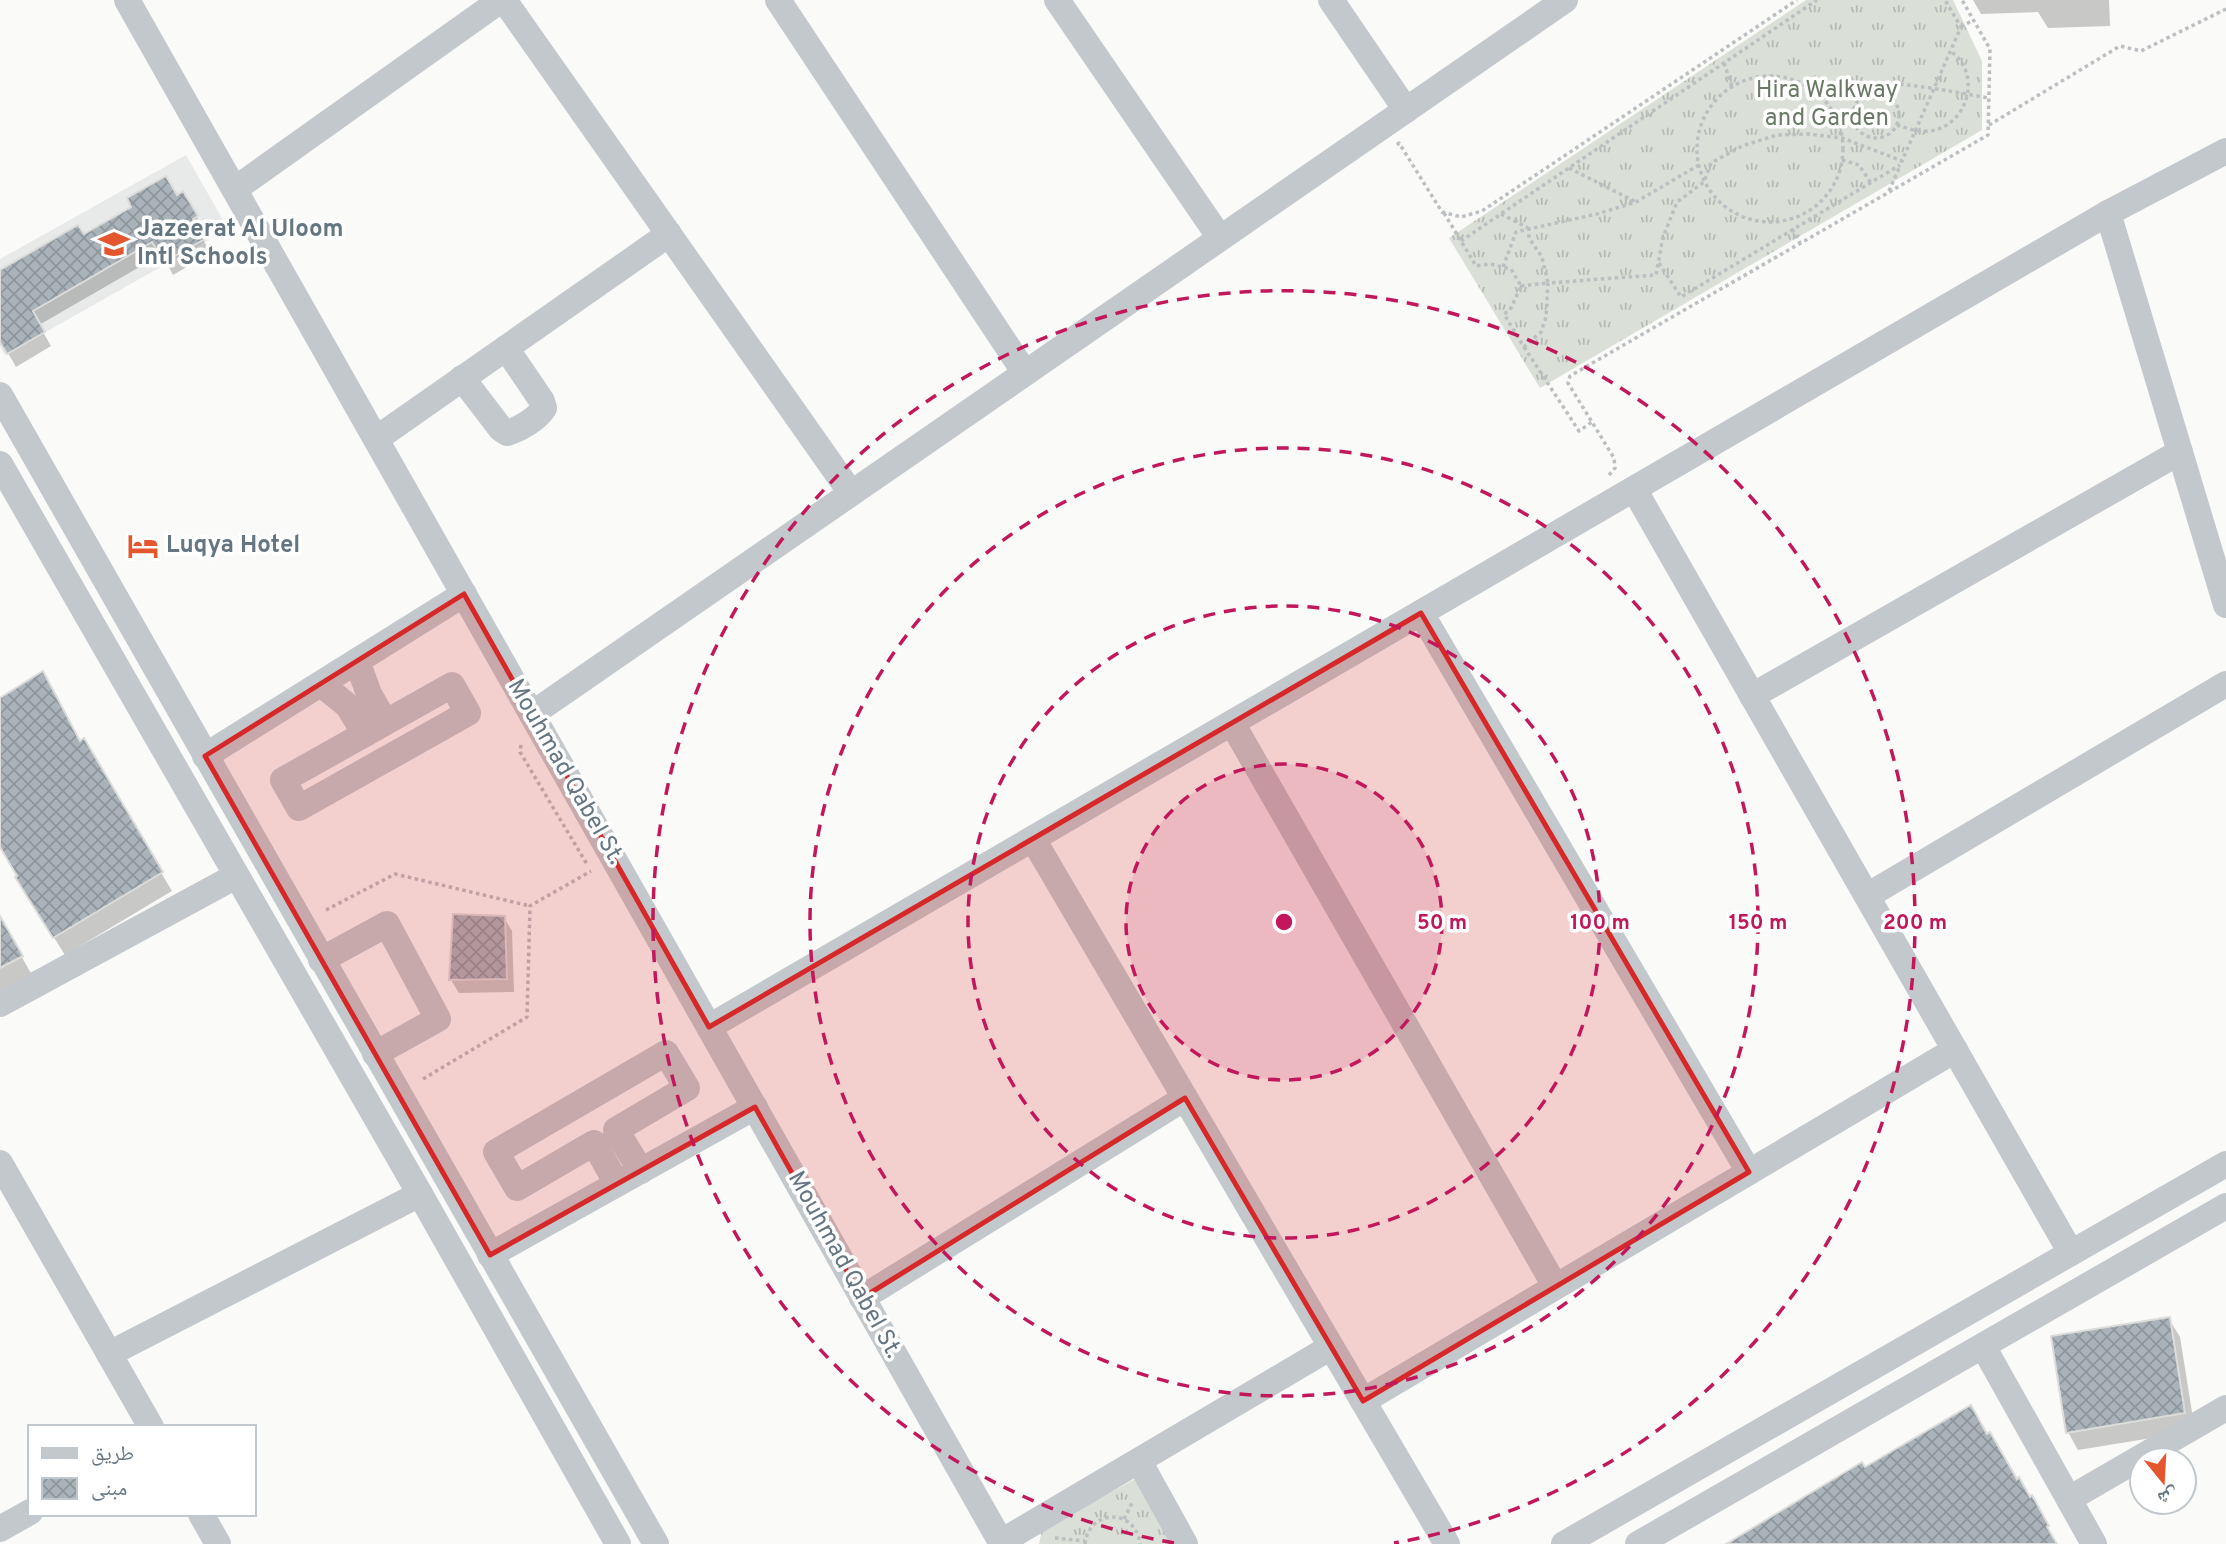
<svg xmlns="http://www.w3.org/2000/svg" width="2226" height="1544" viewBox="0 0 2226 1544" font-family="Overpass,'Noto Naskh Arabic',sans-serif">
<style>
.built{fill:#e8e9e9}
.grass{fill:url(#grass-tufts)}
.shadow{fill:#0003}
.building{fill:url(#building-cross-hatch);stroke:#dcdcda;stroke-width:2}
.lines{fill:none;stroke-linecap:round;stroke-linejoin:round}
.path{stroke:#bbbfc2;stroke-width:3.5;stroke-dasharray:3.5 3.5;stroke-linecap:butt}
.minor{stroke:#c3c8cc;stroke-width:26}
.marked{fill:#d62828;fill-opacity:0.2;stroke:#d62828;stroke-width:5;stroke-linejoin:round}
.ring{fill:none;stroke:#c2185b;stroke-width:3.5;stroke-dasharray:12 9}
.labels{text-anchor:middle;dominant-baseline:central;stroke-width:7;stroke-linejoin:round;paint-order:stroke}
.park-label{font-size:24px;fill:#687a64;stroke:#fff}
.poi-label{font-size:24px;font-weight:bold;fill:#657683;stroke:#fff;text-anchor:start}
.street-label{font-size:24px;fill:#657683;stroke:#fff}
.centre{fill:#c2185b;stroke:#fff;stroke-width:3.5}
.ring-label{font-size:21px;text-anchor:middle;font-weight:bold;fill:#c2185b;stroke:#fff;stroke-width:7;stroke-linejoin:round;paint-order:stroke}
</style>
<defs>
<pattern id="grass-tufts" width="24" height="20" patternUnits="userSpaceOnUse" patternTransform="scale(1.75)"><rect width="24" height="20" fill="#dadfd7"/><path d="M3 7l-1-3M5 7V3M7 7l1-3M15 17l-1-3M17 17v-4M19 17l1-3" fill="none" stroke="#b4b9b4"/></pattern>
<pattern id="building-cross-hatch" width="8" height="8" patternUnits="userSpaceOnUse" patternTransform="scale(1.75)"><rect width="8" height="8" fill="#aab3b9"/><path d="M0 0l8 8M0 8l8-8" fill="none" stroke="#8e969c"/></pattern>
</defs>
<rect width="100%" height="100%" fill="#fafaf8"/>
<polygon class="built" points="186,155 228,229 5,355 0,346 0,259"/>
<g class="grass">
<polygon points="1806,0 1953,0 1982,61 1982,130 1540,388 1449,238"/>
<polygon points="1137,1478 1181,1544 1039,1544 1042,1530"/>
</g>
<g class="shadow">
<polygon points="1973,0 2109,0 2110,26 2048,28 2038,12 1981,14"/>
<polygon points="183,193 204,230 199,233 211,253 173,275 162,254 39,325 51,346 16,367 0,339 0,272"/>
<polygon points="0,700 80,743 83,741 172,891 65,955 28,896 19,877 0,844"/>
<polygon points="504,918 512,931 514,992 459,993 451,980"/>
<polygon points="0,919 32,975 0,992"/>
<polygon points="2169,1319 2180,1337 2195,1431 2078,1450 2068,1432"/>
</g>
<g class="building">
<polygon points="166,176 177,195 183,191 198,216 193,219 205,239 164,262 152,242 33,311 45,332 7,354 0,342 0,270 78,225 84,234 131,207 127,198"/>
<polygon points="43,671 80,741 84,738 163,872 53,938 15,877 17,876 0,847 0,698"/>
<polygon points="453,914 505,916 507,979 449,980"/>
<polygon points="0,916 23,956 0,968"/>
<polygon points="2170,1317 2185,1413 2066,1433 2051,1336"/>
<polygon points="1971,1405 1987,1434 1990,1432 2017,1479 2019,1477 2030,1497 2032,1495 2049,1526 2047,1527 2057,1544 1726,1544 1862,1462 1865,1467"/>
</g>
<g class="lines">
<g class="path">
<polyline points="1961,27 1973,20"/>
<polyline points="1724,63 1732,87"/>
<circle cx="1770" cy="149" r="73"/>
<circle cx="1876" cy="115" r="23"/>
<path d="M1818,94C1854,70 1947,91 1989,98"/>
<polyline points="1837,119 1853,116"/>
<path d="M1897,125C1907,128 1919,133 1930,131C1968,126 1983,73 1950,51"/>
<polyline points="1989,125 2120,46 2141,51 2226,9"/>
<polyline points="1397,145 1399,143 1442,212 1461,217 1482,211 1797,0"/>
<polyline points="1842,160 1859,165 1871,183"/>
<polyline points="1569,168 1636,202"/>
<polyline points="1889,191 1900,166"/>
<polyline points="1444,213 1476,266 1490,264 1511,269 1521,286 1510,310 1504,314 1524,347 1541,332 1546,317 1548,283 1656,275 1663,237 1677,202 1704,182 1711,163 1742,146 1777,135 1808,134 1842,138 1902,161 1961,27 1945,0"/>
<polyline points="1501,214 1528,228"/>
<polyline points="1792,229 1800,243"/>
<polyline points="1461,241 1817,0"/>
<polyline points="1659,263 1681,297 1900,165"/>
<polyline points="1503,267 1516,232 1529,229"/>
<polyline points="1521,286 1548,283 1542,257 1529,238 1529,229 1597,214 1636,202 1699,165"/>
<polyline points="1524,347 1579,431 1592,422"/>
<polyline points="1609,475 1615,468 1614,458 1568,383 1570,376 1988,135 1990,49 1962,0"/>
<polyline points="521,745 520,752 588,866"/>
<polyline points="326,910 395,874 530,906"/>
<polyline points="423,1079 527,1017 530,906 591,871"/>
<polyline points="1124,1519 1133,1501"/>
<polyline points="1055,1538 1085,1541"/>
<path d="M1085,1544C1089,1508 1136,1508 1140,1544"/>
</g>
<g class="minor">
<polyline points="127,0 1002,1544"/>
<polyline points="504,0 851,493"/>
<polyline points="778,0 1025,373"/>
<polyline points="1057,0 1220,238"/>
<polyline points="1331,0 1406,110"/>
<polyline points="235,189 501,0"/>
<polyline points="2108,213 2226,605"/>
<path d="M462,378L501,429L507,433C520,429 537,419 544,408L542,401L506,348"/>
<polyline points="0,395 656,1544"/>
<polyline points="376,439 669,234"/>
<polyline points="0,464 420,1194 618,1544"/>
<polyline points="1634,489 2071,1253"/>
<polyline points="1421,613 1749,1172"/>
<polyline points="357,661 369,694 385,722"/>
<polyline points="321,684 348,706 365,734"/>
<polygon points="452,685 468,713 299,808 283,780"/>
<polyline points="1752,696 2180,452"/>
<polyline points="532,714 1565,0"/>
<polyline points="1232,723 1555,1286"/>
<polyline points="205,756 464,594"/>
<polyline points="1033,839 1447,1544"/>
<polyline points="1867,896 2226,684"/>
<polyline points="321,960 387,924 438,1019 375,1054"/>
<polyline points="0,1004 236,876"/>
<polyline points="709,1027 2108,213 2226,151"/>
<polyline points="0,1163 151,1427"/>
<polyline points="617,1184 594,1143 517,1188 496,1152 666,1053 687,1088 616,1130 641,1171"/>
<polyline points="490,1255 755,1107"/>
<polyline points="862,1298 1185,1098"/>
<polyline points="1983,1346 2094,1544"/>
<polyline points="109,1354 420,1194"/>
<polyline points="1363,1401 1955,1050"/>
<polyline points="1139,1461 1185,1544"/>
<polyline points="2069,1499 2226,1408"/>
<polyline points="201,1514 218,1544"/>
<polyline points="0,1529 30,1512"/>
<polyline points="1001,1542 1331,1347"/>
<polyline points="1564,1544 2226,1164"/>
<polyline points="1638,1544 2226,1206"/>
</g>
</g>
<path class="marked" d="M464,594L709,1027L1421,613L1749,1172L1363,1401L1185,1098L862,1298L755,1107L490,1255L205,756Z"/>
<circle cx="1284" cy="922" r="158" fill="#c2185b" fill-opacity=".12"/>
<g class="ring">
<circle cx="1284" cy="922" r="158"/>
<circle cx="1284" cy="922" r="316"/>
<circle cx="1284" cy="922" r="474"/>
<path d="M1174 1543A631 631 0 1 1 1394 1543"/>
</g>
<defs>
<g id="school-bare" transform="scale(2.415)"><path d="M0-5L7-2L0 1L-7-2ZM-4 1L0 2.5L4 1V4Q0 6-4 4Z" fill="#e4572e" stroke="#fff" stroke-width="2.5" paint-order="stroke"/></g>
<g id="hotel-bare" transform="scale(2.415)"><path d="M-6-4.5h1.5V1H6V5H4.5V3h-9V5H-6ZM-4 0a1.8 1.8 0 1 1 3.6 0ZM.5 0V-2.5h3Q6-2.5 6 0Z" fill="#e4572e" stroke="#fff" stroke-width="2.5" paint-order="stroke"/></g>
</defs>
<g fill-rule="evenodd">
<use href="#school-bare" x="114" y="244"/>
<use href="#hotel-bare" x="143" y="546"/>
</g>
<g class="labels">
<g class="park-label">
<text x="1827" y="91">Hira Walkway<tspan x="1827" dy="28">and Garden</tspan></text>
</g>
<g class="poi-label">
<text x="137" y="230">Jazeerat Al Uloom<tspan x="137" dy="28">Intl Schools</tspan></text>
<text x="166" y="546">Luqya Hotel</text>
</g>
<g class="street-label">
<text transform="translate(565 772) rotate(60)">Mouhmad Qabel St.</text>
<text transform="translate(844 1265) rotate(61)">Mouhmad Qabel St.</text>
</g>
</g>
<circle cx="1284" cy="922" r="10" class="centre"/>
<g class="ring-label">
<text x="1442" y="929">50 m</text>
<text x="1600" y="929">100 m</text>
<text x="1758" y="929">150 m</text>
<text x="1915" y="929">200 m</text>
</g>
<rect x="28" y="1425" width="228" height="91" fill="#ffffff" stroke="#c1c8cd" stroke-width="2"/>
<rect x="42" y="1448" width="35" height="10" fill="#c3c8cc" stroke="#c1c8cd" stroke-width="2"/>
<text x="91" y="1460" font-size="21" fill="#657683">طريق</text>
<rect x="42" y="1478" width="35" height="21" fill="url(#building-cross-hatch)" stroke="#c1c8cd" stroke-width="2"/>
<text x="91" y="1495" font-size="21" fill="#657683">مبنى</text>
<g transform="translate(2163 1481) rotate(162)"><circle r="33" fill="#ffffff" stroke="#c1c8cd" stroke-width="2"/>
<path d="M0-5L12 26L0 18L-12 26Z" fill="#e4572e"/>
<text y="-10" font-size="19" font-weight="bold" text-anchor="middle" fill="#657683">ش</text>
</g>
</svg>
